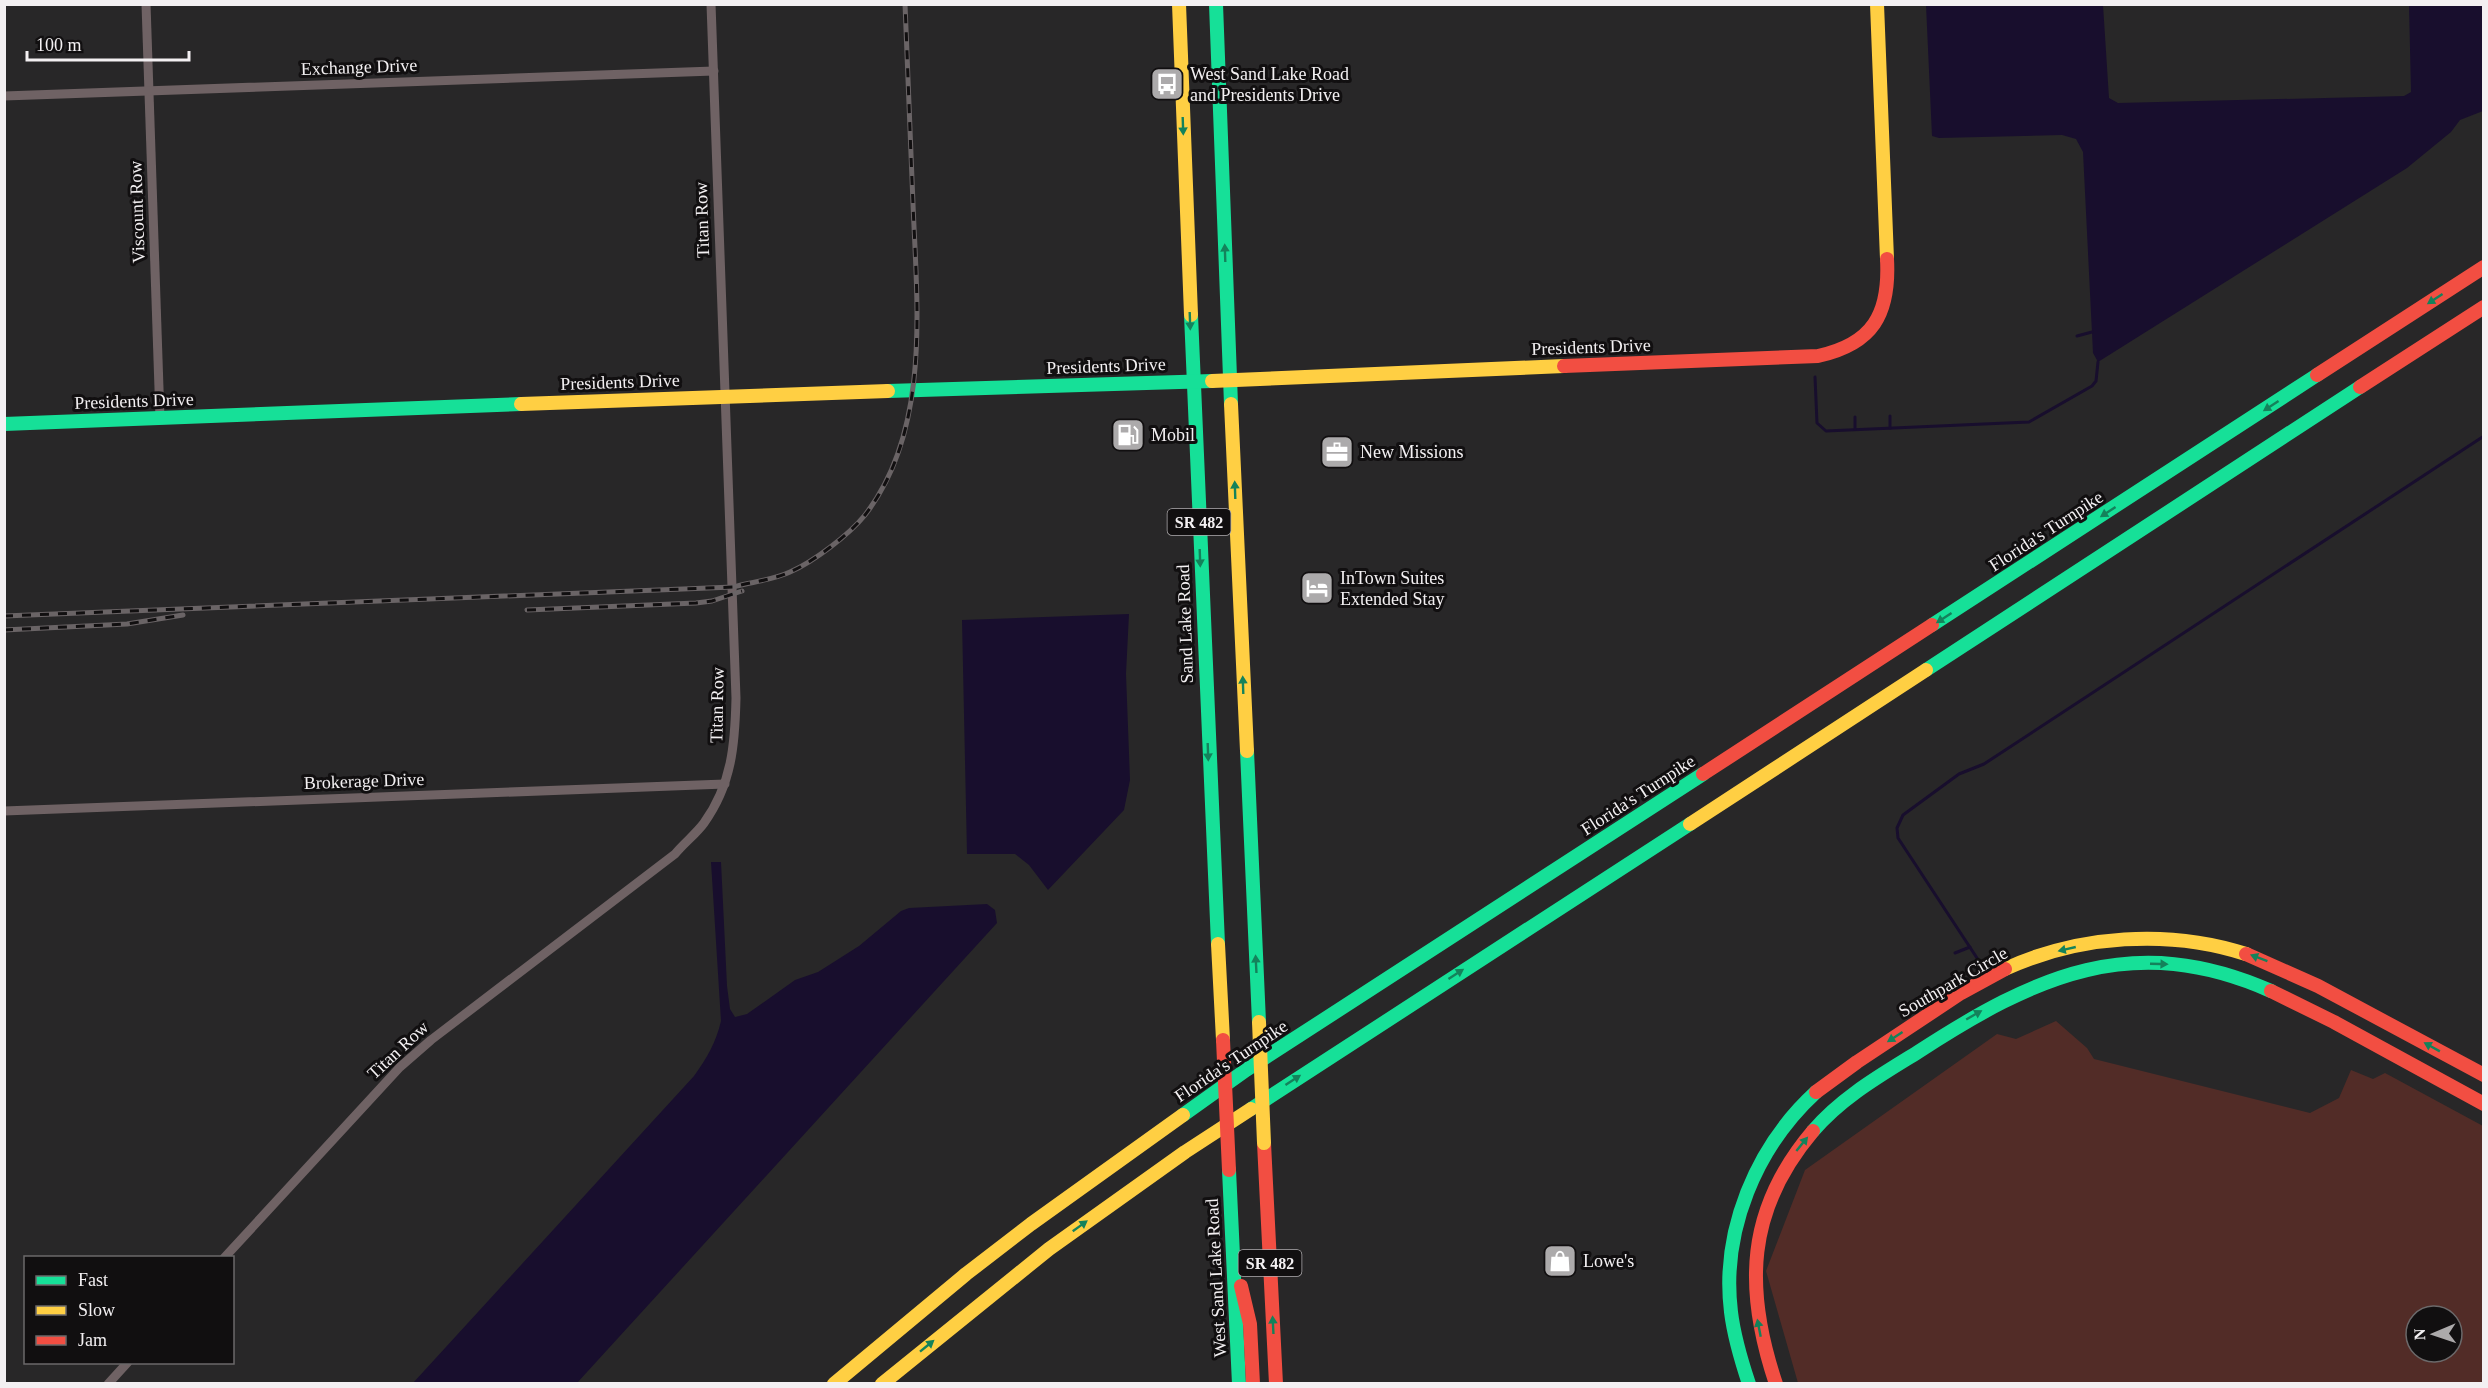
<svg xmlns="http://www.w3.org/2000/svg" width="2488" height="1388" viewBox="0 0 2488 1388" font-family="Georgia,serif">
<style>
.green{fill:#522c27;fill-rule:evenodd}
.water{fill:#180e2d}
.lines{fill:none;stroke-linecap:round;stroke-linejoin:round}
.stream{stroke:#180e2d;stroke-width:3}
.street{stroke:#6f6264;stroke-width:9}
.fast{stroke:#16e098;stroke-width:14}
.slow{stroke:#ffcf43;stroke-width:14}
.jam{stroke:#f24e42;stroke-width:14}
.rail-casing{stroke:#6a6466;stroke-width:5}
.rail{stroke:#110f10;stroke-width:3;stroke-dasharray:9;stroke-linecap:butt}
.slow-bridge{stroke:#ffcf43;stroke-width:14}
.jam-bridge{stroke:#f24e42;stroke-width:14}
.oneway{fill:#14825b}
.labels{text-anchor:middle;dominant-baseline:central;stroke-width:6;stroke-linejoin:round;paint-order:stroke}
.shield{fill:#110f10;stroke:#afacae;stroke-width:1.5}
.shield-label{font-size:16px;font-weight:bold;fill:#f3f0f2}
.street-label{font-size:18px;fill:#f3f0f2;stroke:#110f10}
.poi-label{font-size:18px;fill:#f3f0f2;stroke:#110f10;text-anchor:start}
</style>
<rect width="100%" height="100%" fill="#282728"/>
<path class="green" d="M2056,1021L2087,1048L2094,1059L2310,1113L2339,1098L2351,1070L2373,1079L2385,1073L2483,1126V1383H1798L1766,1271L1805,1170L1997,1034L2016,1039ZM2416,1316H2452V1352H2416Z"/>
<g class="water">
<polygon points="1926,5 2103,5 2109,98 2118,103 2404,96 2411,92 2409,5 2483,5 2483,111 2460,120 2451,132 2407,168 2098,362 2093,353 2083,152 2076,139 2062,135 1939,138 1932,136"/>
<polygon points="1129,614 1126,674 1130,780 1124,810 1048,890 1029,865 1015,854 967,854 962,620"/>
<path d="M711,862H721L727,986L730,1009L735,1017L747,1014L795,980L818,972L859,946L901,911L909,908L987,904L995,910L997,923L577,1383H413L694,1076C707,1058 716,1042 721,1021Z"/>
</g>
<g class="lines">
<g class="stream">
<polyline points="2077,336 2092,332"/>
<polyline points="1815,377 1817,423 1826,431 2029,422 2092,386 2096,381 2098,362"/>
<polyline points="1855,417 1855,429"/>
<polyline points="1890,428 1890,416"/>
<polyline points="1955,953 1970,947"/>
<polyline points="1977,958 1898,838 1897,828 1903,815 1959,774 1984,764 2484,436"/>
</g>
<g class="street">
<polyline points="146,4 160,418"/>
<polyline points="4,96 714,71"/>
<polyline points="4,811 725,784"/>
<path d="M224,1258L400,1067L431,1040L675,854C684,843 696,834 704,823C732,784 735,744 736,698L711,4"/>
<polyline points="108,1384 128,1362"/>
</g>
<g class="fast">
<polyline points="1216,4 1231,404"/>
<polyline points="1191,315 1218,944"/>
<polyline points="888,391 1212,381"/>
<polyline points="4,424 521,404"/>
<polyline points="1932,625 2317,375"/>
<polyline points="1926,670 2360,387"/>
<polyline points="1247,751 1259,1022"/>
<polyline points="1251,1109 1690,824"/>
<polyline points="1183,1115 1246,1070 1703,774"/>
<path d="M1813,1131C1842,1097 1881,1075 1918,1052C2035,976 2133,930 2271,991"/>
<polyline points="1229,1170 1239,1384"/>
<path d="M1749,1384C1741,1360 1734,1337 1731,1312C1721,1231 1756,1147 1816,1092"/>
</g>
<g class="slow">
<polyline points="1179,4 1191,315"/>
<polyline points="1877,4 1887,259"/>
<polyline points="1212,381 1564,366"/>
<polyline points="521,404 888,391"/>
<polyline points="1231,404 1247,751"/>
<polyline points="1690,824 1926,670"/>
<polyline points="1218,944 1223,1040"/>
<path d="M2005,969C2079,935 2169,929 2246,954"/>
<polyline points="834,1384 966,1274 1031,1224 1183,1115"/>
<polyline points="882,1384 1049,1249 1185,1152 1251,1109"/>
</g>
<g class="jam">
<path d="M1564,366L1818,356C1873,344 1890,314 1887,259"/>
<polyline points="2317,375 2484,267"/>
<polyline points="2360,387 2484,307"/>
<polyline points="1703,774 1932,625"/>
<polyline points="2246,954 2318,986 2484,1075"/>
<polyline points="2271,991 2334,1022 2484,1104"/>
<polyline points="1816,1092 1857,1062 1961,993 2005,969"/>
<polyline points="1264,1143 1276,1384"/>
<polyline points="1241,1286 1250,1324 1253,1384"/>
<path d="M1776,1384C1744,1289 1746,1210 1813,1131"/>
</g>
<g class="rail-casing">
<g id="rail">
<polyline points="527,610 696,603 712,601 742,591"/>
<path d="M4,616L733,587C751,582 773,580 790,572C813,562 849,535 865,515C931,430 917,305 913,204C910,137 908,71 905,4"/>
<polyline points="4,630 127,624 183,615"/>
</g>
</g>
<use href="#rail" class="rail"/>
<polyline class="slow-bridge" points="1259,1022 1264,1143"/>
<polyline class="jam-bridge" points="1223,1040 1229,1170"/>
</g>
<defs><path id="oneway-solid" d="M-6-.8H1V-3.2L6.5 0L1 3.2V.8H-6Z" transform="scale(1.5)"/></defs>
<g class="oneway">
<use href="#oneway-solid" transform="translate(1183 126) rotate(88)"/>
<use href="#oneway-solid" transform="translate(1225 253) rotate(-92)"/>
<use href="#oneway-solid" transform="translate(2435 299) rotate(147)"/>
<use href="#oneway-solid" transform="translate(1190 321) rotate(88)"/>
<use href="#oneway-solid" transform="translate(2271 406) rotate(147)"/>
<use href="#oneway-solid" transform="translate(1235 490) rotate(-92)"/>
<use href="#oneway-solid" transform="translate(2108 512) rotate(147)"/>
<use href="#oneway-solid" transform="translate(1200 558) rotate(88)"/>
<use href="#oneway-solid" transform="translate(1944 618) rotate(147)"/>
<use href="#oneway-solid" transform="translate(1243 685) rotate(-92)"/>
<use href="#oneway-solid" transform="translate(1208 752) rotate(88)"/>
<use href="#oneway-solid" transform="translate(2067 949) rotate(167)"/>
<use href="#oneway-solid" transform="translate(2259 958) rotate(-159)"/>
<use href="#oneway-solid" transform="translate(1256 964) rotate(-93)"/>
<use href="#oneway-solid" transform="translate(2159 964) rotate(2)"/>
<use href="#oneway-solid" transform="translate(1456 974) rotate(-33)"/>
<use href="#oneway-solid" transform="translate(1974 1015) rotate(-30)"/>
<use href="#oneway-solid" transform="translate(1895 1037) rotate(147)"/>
<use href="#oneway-solid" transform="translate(2432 1047) rotate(-151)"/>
<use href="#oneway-solid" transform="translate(1293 1080) rotate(-33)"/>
<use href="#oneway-solid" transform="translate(1802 1144) rotate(-51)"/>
<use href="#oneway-solid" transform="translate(1080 1226) rotate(-36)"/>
<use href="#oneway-solid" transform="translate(1273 1325) rotate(-93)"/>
<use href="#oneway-solid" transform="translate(1759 1328) rotate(-101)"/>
<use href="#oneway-solid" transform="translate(927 1346) rotate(-39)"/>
</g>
<defs>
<g id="bus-square" transform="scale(1.725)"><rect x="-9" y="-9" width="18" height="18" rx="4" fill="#acaaab" stroke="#110f10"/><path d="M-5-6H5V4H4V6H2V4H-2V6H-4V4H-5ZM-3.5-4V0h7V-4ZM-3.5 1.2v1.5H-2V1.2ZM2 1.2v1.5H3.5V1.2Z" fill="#fff"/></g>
<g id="fuel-square" transform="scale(1.725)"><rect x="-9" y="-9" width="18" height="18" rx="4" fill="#acaaab" stroke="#110f10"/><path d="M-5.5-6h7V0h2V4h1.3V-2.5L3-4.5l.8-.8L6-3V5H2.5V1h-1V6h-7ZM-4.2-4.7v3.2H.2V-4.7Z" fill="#fff"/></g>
<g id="office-square" transform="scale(1.725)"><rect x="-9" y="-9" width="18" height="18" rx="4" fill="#acaaab" stroke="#110f10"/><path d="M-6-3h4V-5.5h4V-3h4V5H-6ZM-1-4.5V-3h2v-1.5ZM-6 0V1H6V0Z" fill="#fff"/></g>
<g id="hotel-square" transform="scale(1.725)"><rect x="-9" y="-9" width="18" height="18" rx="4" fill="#acaaab" stroke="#110f10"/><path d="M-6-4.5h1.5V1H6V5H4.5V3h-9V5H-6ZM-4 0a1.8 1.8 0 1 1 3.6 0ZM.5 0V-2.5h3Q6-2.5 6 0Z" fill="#fff"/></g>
<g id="shop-square" transform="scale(1.725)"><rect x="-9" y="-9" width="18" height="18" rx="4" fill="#acaaab" stroke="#110f10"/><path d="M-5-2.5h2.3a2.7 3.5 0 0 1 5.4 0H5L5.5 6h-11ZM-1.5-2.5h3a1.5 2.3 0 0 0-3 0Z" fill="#fff"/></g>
</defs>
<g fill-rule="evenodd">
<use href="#bus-square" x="1167" y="84"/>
<use href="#fuel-square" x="1128" y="435"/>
<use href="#office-square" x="1337" y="452"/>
<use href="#hotel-square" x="1317" y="588"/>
<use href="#shop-square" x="1560" y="1261"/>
</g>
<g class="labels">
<g class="shield">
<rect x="1167.5" y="509" width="63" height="26" rx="4.5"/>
<rect x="1238.5" y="1250" width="63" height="26" rx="4.5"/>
</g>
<g class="shield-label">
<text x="1199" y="522">SR 482</text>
<text x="1270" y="1263">SR 482</text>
</g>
<g class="street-label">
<text transform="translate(359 67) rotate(-2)">Exchange Drive</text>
<text transform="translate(137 212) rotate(-92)">Viscount Row</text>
<text transform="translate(702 220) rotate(-92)">Titan Row</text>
<text transform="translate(1591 347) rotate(-2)">Presidents Drive</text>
<text transform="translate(1106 366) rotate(-2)">Presidents Drive</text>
<text transform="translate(620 382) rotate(-2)">Presidents Drive</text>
<text transform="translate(134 401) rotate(-2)">Presidents Drive</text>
<text transform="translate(2046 531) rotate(-33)">Florida's Turnpike</text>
<text transform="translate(1185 624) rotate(-92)">Sand Lake Road</text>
<text transform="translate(717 705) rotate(-89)">Titan Row</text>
<text transform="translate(364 781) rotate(-2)">Brokerage Drive</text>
<text transform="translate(1638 795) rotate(-33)">Florida's Turnpike</text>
<text transform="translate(1953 982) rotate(-30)">Southpark Circle</text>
<text transform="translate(398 1050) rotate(-43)">Titan Row</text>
<text transform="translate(1231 1061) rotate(-34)">Florida's Turnpike</text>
<text transform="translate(1216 1278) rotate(-93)">West Sand Lake Road</text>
</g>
<g class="poi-label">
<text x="1190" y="74">West Sand Lake Road<tspan x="1190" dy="21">and Presidents Drive</tspan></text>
<text x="1151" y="435">Mobil</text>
<text x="1360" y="452">New Missions</text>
<text x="1340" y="578">InTown Suites<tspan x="1340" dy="21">Extended Stay</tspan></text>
<text x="1583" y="1261">Lowe's</text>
</g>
</g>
<rect width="2488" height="1388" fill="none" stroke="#f3f0f2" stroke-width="12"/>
<rect x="24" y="1256" width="210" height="108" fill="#110f10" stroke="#6b696a" stroke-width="1.5"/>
<rect x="36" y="1276" width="30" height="9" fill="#16e098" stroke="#6b696a" stroke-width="1.5"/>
<text x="78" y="1286" font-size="18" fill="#f3f0f2">Fast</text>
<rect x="36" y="1306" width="30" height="9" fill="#ffcf43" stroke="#6b696a" stroke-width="1.5"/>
<text x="78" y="1316" font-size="18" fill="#f3f0f2">Slow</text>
<rect x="36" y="1336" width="30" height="9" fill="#f24e42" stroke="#6b696a" stroke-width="1.5"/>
<text x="78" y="1346" font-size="18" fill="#f3f0f2">Jam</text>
<g transform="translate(2434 1334) rotate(268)"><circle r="28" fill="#110f10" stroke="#6b696a" stroke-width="1.5"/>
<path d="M0-4.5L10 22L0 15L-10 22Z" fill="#acaaab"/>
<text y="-9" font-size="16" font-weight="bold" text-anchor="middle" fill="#f3f0f2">N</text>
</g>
<path d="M27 51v9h162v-9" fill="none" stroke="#f3f0f2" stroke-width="3"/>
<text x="36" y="51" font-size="18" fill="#f3f0f2" stroke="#110f10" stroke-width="4.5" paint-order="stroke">100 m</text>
</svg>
